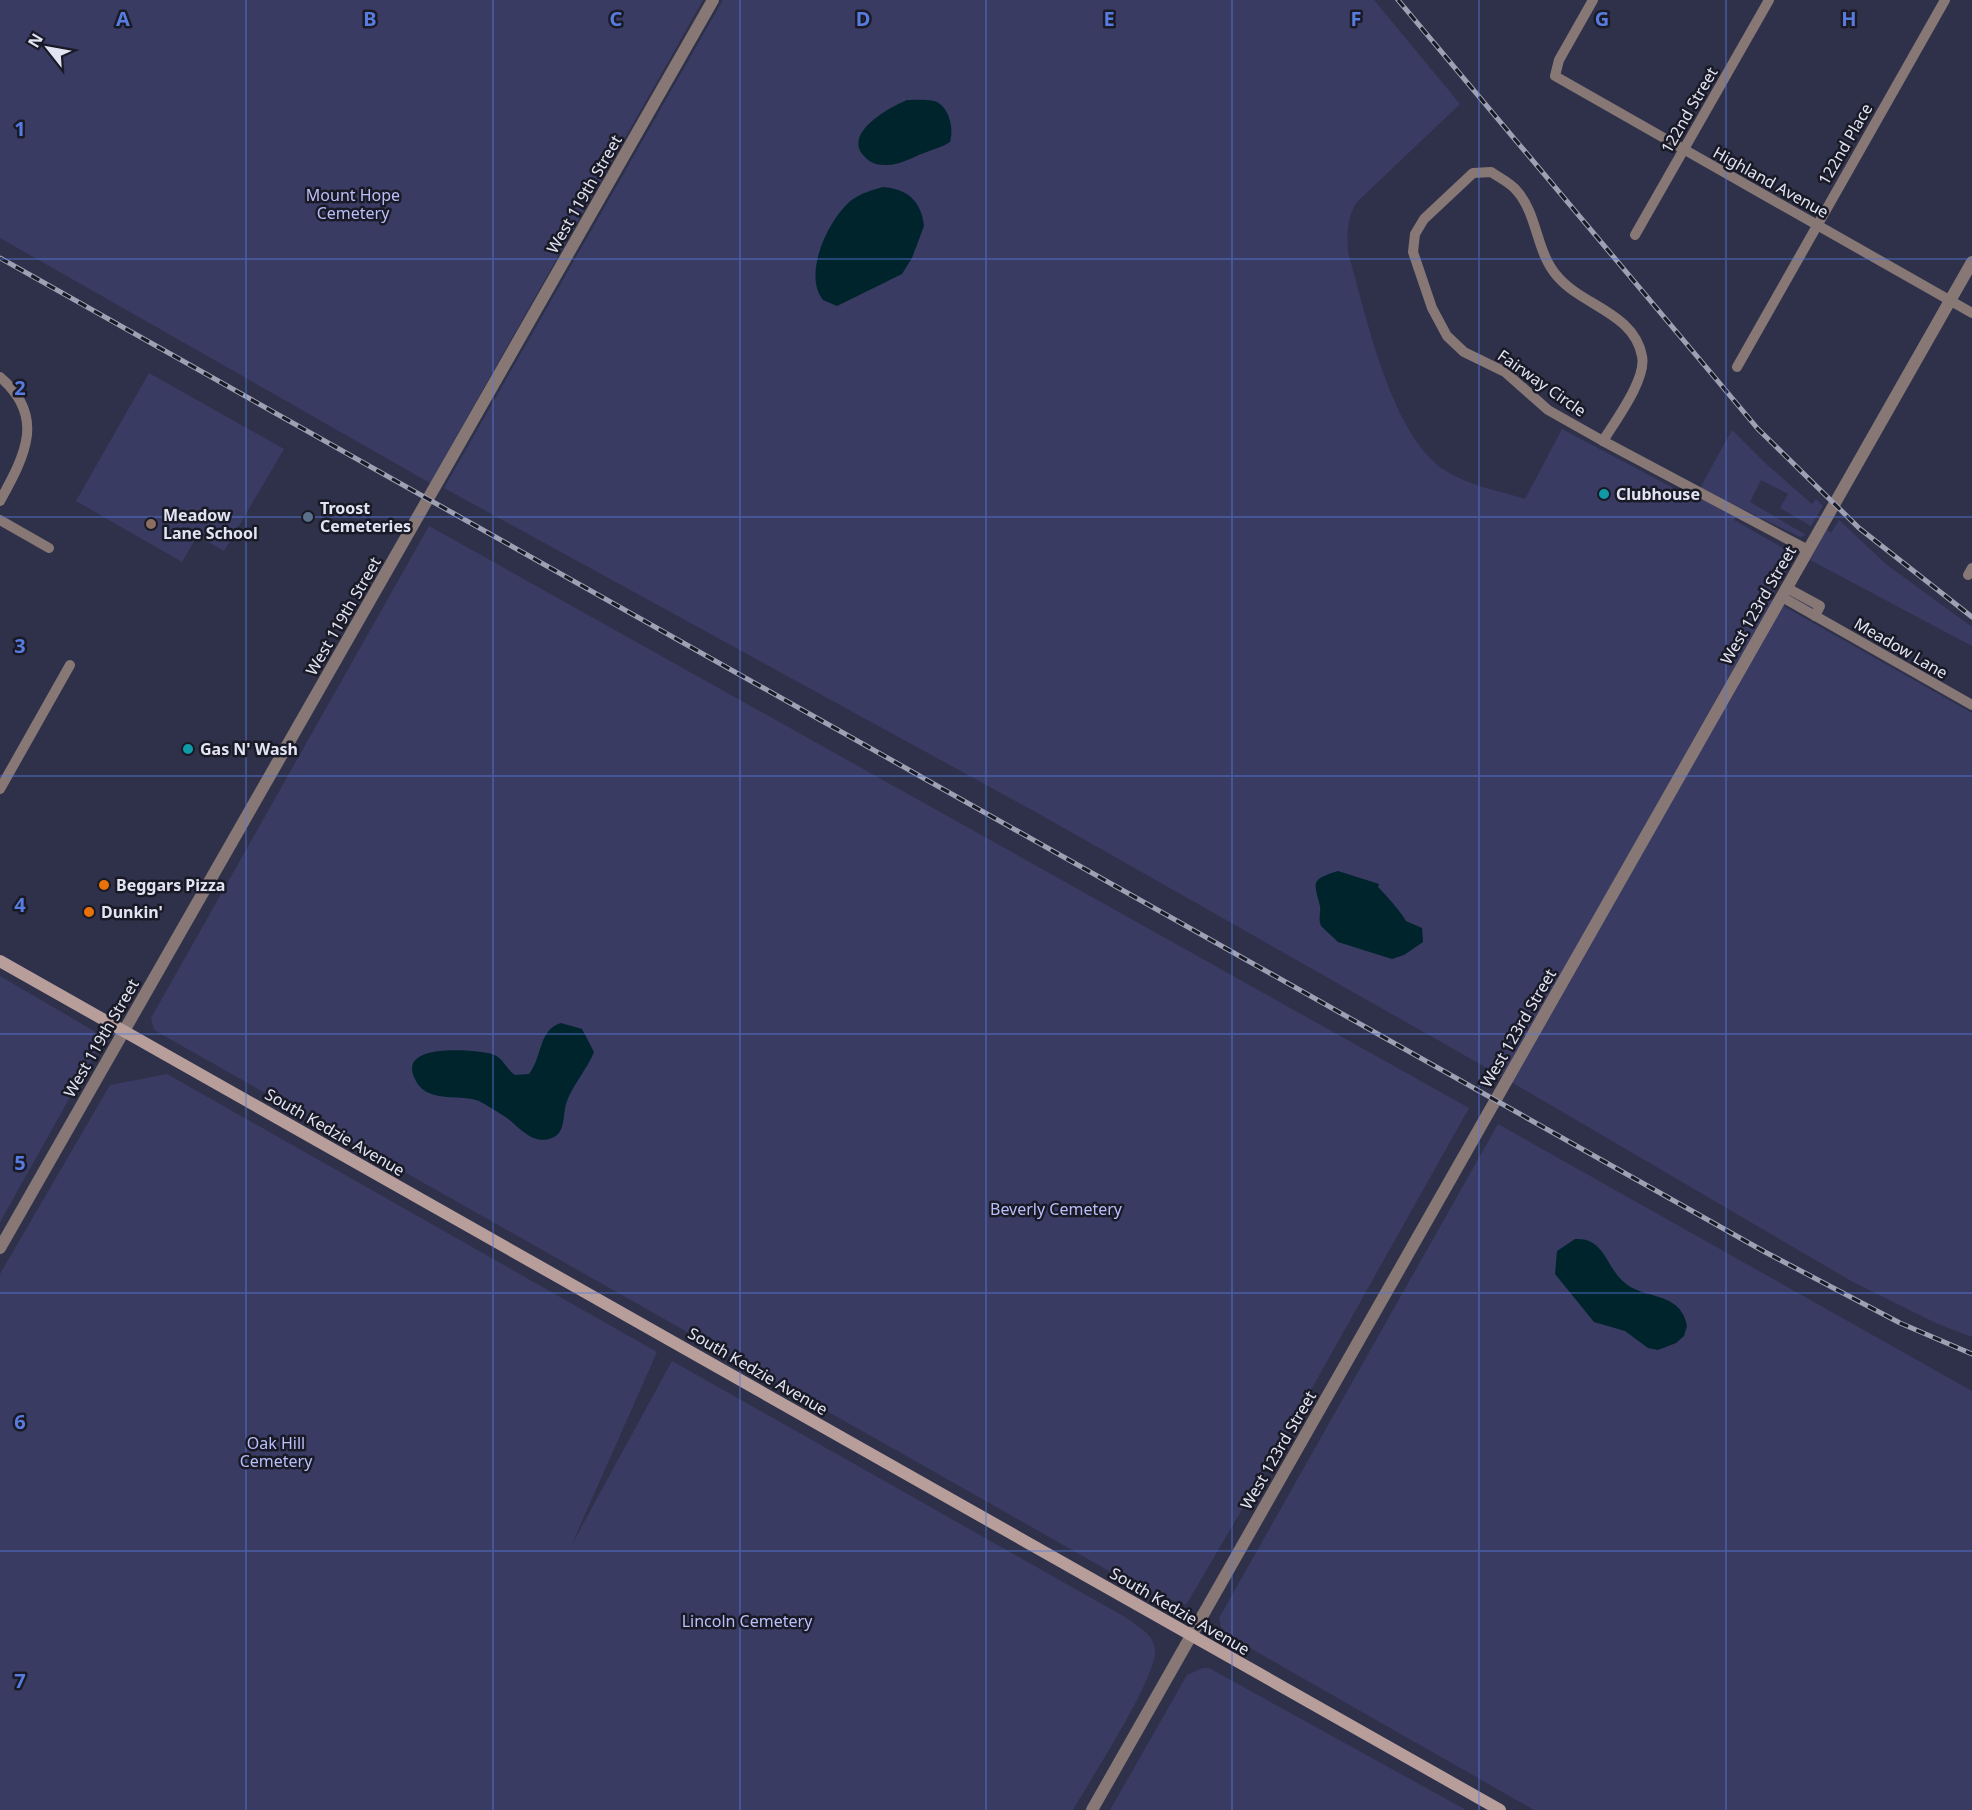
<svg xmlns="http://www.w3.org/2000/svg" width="1972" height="1810" viewBox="0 0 1972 1810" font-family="'Noto Sans',sans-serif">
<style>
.green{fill:#393b63}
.water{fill:#00242b}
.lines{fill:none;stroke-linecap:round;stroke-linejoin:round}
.minor{stroke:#877876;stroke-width:10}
.tertiary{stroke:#877876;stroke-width:12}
.secondary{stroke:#b79e9b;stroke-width:12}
.rail-casing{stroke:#9ea0b3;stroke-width:5}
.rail{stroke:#191a26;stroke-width:3;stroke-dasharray:9;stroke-linecap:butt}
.grid{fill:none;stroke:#587be0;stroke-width:1.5;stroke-opacity:0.55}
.culture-dot{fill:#0f9aa8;stroke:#191a26;stroke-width:2}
.service-dot{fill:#5c6f8a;stroke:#191a26;stroke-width:2}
.education-dot{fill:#8d6e63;stroke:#191a26;stroke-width:2}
.food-dot{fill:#e8710a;stroke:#191a26;stroke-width:2}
.labels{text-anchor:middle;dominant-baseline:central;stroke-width:5;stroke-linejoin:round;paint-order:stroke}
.street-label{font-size:16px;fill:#e2e4f4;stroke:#191a26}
.park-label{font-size:16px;fill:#b9bffa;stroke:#191a26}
.poi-label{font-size:16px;font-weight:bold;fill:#e2e4f4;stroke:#191a26;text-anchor:start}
.grid-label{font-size:20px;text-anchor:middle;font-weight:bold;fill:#587be0;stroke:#191a26;stroke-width:5;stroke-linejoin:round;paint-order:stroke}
</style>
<rect width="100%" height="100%" fill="#2f314a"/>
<g class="green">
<polygon points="0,0 703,0 430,483 0,238"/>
<path d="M723,0H1374L1460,104L1356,203C1347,220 1347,233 1348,252C1365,311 1391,438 1446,471C1470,486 1499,491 1525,499L1562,429L1694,499L1732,430L1765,463L1812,504L1816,499L1823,506L1811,526L1780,508L1788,494L1761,480L1750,502L1806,535L1800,537L1740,508L1734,520L1792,553L1791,562L1771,599L1972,713V1337L1938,1324L1853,1282L1494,1072L1041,815L444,488Z"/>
<polygon points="149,373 284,449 224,551 197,536 182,562 76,501"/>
<polygon points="1839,520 1887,565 1972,627 1972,646 1810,560 1827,529 1831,533"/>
<polygon points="429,526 1469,1108 1289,1429 1186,1605 1141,1589 154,1030 151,1018"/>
<polygon points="0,976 94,1031 101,1042 0,1222"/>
<path d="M167,1074L657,1352L571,1546L672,1361L1125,1617C1137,1626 1154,1634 1155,1650C1157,1678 1090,1780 1073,1810H0V1274L110,1085Z"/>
<polygon points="1498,1124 1972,1391 1972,1810 1534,1810 1222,1632 1219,1618 1223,1611"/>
<polygon points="1203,1668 1209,1668 1466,1810 1110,1810 1187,1675"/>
</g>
<g class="water">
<path d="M907,100C916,100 929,99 937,102C950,109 954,130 950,142C941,148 933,149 924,153C910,158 899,166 884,165C876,165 869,162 864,156C843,133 888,108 907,100Z"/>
<path d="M883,187C908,189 921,201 924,226L912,258L902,274L837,306L823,300C802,274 829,217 853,199C862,193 872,190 883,187Z"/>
<path d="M1338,871L1379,884L1378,887C1386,895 1402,913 1406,921L1422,928L1423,942L1404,955L1392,959L1338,942L1321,926C1318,918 1321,913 1320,906C1314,881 1310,880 1338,871Z"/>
<path d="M561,1023L582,1029L594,1052C587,1070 572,1085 566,1104C563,1115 565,1132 554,1137C534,1147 520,1128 507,1118C503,1115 483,1103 479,1101C458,1093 425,1105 414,1077C399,1042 476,1050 492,1054C503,1057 506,1069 515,1075L529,1074C543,1056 538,1030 561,1023Z"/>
<path d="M1575,1239C1605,1237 1606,1268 1625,1283C1645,1300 1681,1291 1687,1326L1684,1336L1676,1343L1658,1350L1648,1348L1625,1331L1594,1322L1555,1274L1557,1251Z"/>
</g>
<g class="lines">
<g class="minor">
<polyline points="1593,0 1559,60 1555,76 1972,313"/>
<path d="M1491,172C1500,178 1511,183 1517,191C1538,215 1536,253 1558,277C1583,306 1634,313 1642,356C1647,379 1615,421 1603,441L1548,410L1505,372L1464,352L1447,336L1432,308L1413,252L1415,234L1424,219L1473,173Z"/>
<polyline points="1635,235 1769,0"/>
<polyline points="1737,367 1945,0"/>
<path d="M0,377C47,417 24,457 0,501"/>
<polyline points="1603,441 1808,550"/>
<polyline points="0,520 49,548"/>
<polyline points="1968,575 1972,568"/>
<polyline points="1787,588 1820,606 1815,616"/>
<polyline points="1782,597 1972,705"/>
<polyline points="0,789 70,665"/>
</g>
<g class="tertiary">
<polyline points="0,1248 713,0"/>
<polyline points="1092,1810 1972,262"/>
</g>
<polyline class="secondary" points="0,961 1500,1810"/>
<g class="rail-casing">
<g id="rail">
<polyline points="1398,0 1758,429 1859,528 1972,617"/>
<polyline points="0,258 1765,1252 1900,1323 1972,1354"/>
</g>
</g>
<use href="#rail" class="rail"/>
</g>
<path class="grid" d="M246,0V1810M493,0V1810M740,0V1810M986,0V1810M1232,0V1810M1479,0V1810M1726,0V1810M0,259H1972M0,517H1972M0,776H1972M0,1034H1972M0,1293H1972M0,1551H1972"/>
<g class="culture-dot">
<circle cx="1604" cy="494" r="6"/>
<circle cx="188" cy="749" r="6"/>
</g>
<circle class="service-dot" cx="308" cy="517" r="6"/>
<circle class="education-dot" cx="151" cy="524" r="6"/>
<g class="food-dot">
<circle cx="104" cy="885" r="6"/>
<circle cx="89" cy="912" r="6"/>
</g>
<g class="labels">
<g class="street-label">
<text transform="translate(1689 110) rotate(-60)">122nd Street</text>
<text transform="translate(1845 144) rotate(-60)">122nd Place</text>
<text transform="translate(1771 182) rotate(29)">Highland Avenue</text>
<text transform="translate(584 194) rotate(-60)">West 119th Street</text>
<text transform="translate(1542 383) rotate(35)">Fairway Circle</text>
<text transform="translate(1758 605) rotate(-60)">West 123rd Street</text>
<text transform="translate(343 616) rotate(-60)">West 119th Street</text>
<text transform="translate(1901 648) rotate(30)">Meadow Lane</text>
<text transform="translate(1518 1028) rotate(-60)">West 123rd Street</text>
<text transform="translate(101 1038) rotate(-60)">West 119th Street</text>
<text transform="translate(335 1132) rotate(30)">South Kedzie Avenue</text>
<text transform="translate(758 1371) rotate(30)">South Kedzie Avenue</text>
<text transform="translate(1278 1450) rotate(-60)">West 123rd Street</text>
<text transform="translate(1180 1611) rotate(30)">South Kedzie Avenue</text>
</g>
<g class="park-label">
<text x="353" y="195">Mount Hope<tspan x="353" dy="18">Cemetery</tspan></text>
<text x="1056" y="1209">Beverly Cemetery</text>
<text x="276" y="1443">Oak Hill<tspan x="276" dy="18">Cemetery</tspan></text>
<text x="747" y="1621">Lincoln Cemetery</text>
</g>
<g class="poi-label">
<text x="1616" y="494">Clubhouse</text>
<text x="320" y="508">Troost<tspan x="320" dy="18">Cemeteries</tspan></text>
<text x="163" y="515">Meadow<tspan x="163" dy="18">Lane School</tspan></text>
<text x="200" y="749">Gas N' Wash</text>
<text x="116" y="885">Beggars Pizza</text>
<text x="101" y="912">Dunkin'</text>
</g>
</g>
<g class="grid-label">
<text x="123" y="26">A</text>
<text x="370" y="26">B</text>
<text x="616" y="26">C</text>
<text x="863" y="26">D</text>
<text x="1109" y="26">E</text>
<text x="1356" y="26">F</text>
<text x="1602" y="26">G</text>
<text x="1849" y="26">H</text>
<text x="20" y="136">1</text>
<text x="20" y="395">2</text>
<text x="20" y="653">3</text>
<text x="20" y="912">4</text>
<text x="20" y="1170">5</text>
<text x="20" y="1429">6</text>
<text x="20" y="1688">7</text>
</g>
<g transform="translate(48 48) rotate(301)" stroke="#191a26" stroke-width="4.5" paint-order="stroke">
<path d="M0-4.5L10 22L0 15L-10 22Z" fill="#e2e4f4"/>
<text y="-9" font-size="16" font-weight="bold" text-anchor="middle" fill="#e2e4f4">N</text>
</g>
</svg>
